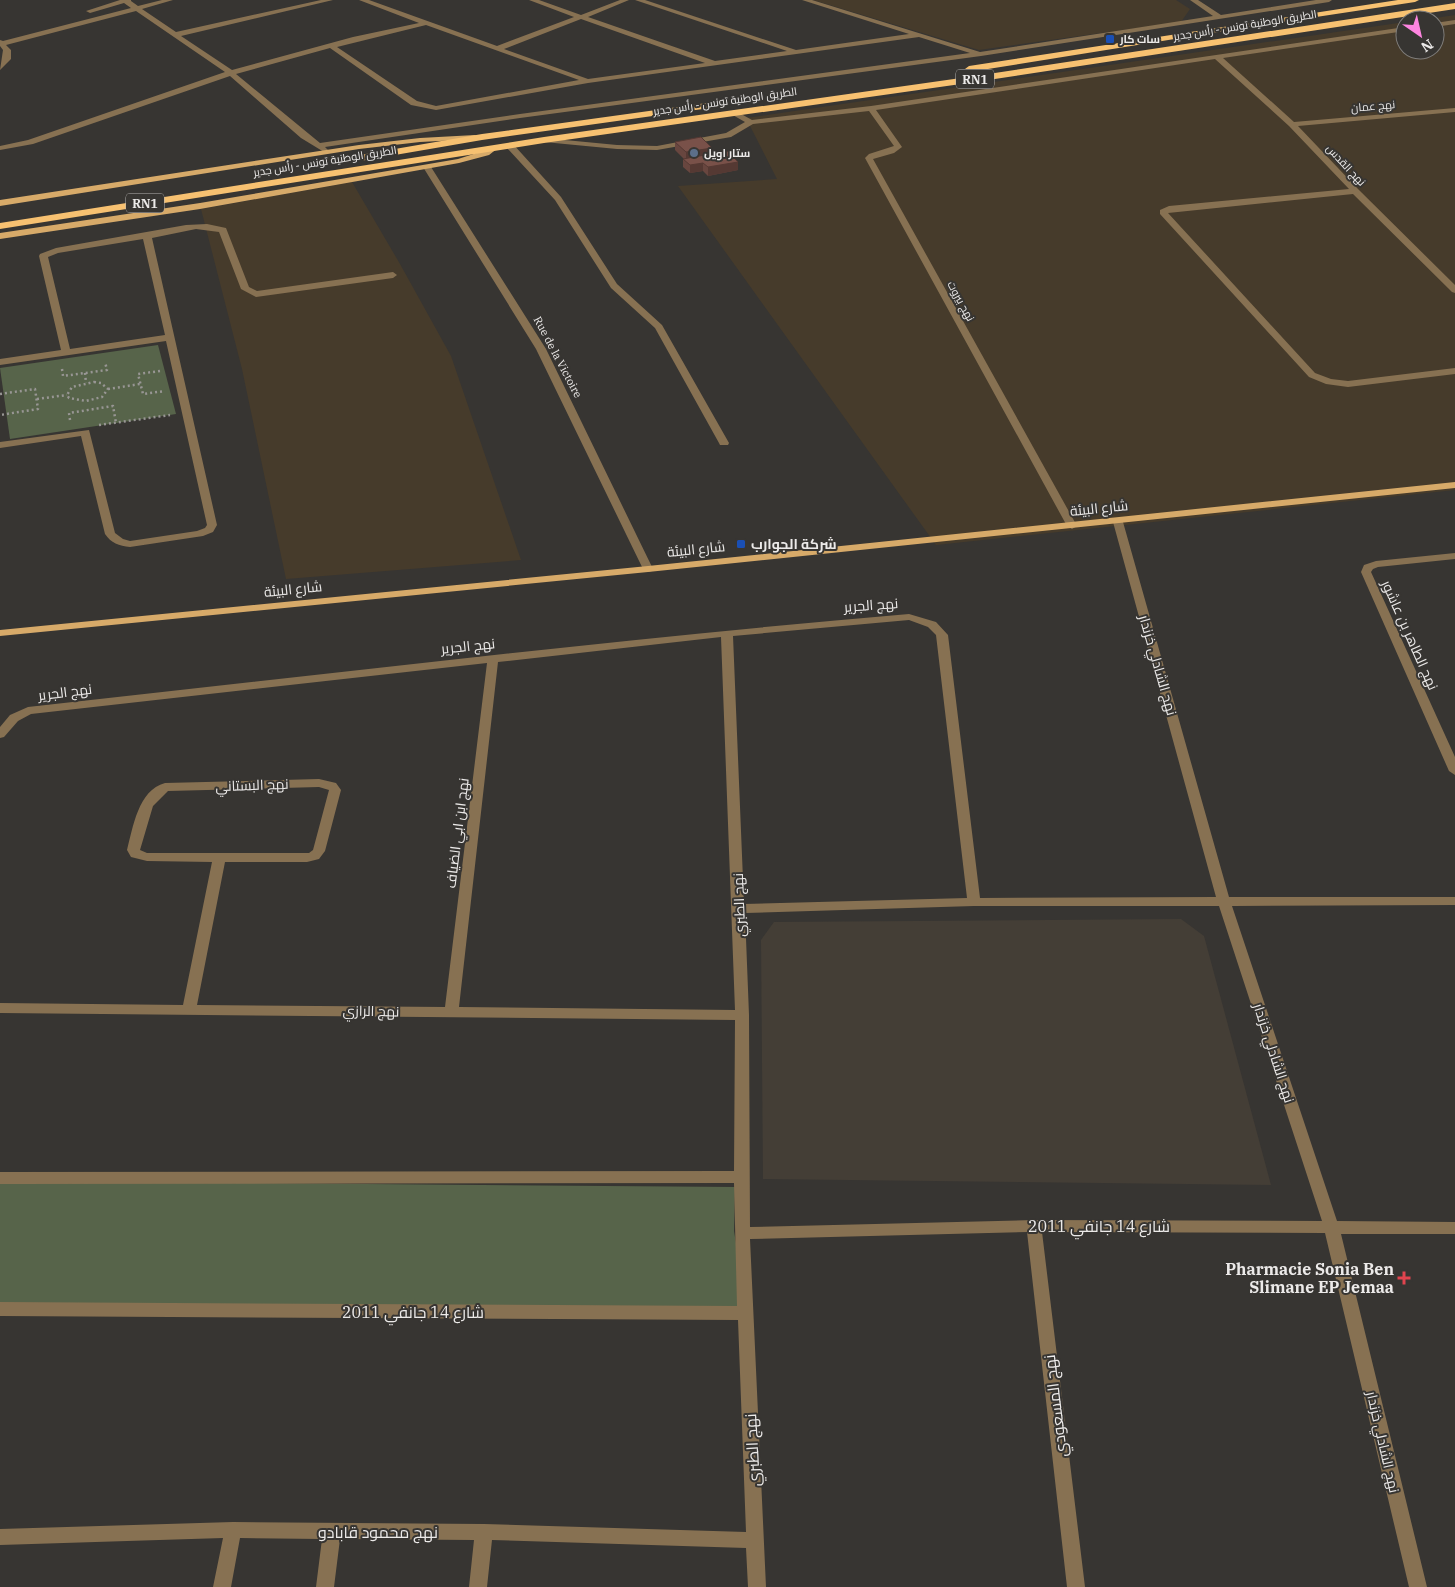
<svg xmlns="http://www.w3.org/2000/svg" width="1455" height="1587" viewBox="0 0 1455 1587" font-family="'IBM Plex Serif',Cairo,serif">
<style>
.industrial{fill:#463b2b}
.built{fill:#443e36}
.green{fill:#57644a}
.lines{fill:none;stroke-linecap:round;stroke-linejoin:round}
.path{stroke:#989694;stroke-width:2.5;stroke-dasharray:2 3;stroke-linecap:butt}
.minor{fill:#877152;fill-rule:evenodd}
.major{fill:#d7aa69;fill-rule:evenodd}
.highway{fill:#f7c171;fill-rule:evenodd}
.wall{fill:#68463f}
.shaded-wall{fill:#553933}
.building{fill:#795149;stroke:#553933}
.transit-dot{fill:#1a4fb4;stroke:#373532;stroke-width:2}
.service-dot{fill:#5c6f8a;stroke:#373532;stroke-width:2}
.health-dot{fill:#e0444e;stroke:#373532;stroke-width:2}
.labels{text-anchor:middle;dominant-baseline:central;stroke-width:4;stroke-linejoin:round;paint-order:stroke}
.far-street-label{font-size:11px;fill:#eceae9;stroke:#373532}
.far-poi-label{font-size:11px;font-weight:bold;fill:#eceae9;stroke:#373532;text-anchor:start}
.shield{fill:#373532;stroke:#b6b4b2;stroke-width:1}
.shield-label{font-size:12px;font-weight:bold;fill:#eceae9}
.street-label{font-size:14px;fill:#eceae9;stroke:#373532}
.poi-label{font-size:14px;font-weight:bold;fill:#eceae9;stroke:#373532;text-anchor:start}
.near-street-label{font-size:16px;fill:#eceae9;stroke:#373532}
.near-poi-label{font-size:16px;font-weight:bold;fill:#eceae9;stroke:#373532;text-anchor:end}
</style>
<rect width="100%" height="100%" fill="#373532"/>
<g class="industrial">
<polygon points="813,0 1176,0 1190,9 1181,22 979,50"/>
<polygon points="1455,15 1455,490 936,545 678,186 777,179 746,118 1405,22 1405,50 1435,50 1435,20 1422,20"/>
<polygon points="352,182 400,264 451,356 521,560 286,579 242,369 201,209"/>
</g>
<polygon class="built" points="1181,919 1204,936 1271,1185 763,1179 761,940 774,922"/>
<g class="green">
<polygon points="158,345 176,414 10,439 0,368"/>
<polygon points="0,1181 735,1187 734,1231 747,1309 0,1307"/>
</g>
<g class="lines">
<g class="path">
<polyline points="62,369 63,376 107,370 105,362"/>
<polyline points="160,371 138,374 143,394 165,391"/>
<polyline points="85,373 86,383"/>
<polygon points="94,382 101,383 108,389 102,397 86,401 69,398 67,395 72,387"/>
<polyline points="108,389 140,384"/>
<polyline points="0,394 35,389 38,409 0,415"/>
<polyline points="37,399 67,395"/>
<polyline points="70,420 69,413 113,406 116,423"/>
<polyline points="99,425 170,415"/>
</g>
<g class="minor">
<path d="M120,0H131V1L138,6L162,0H173L142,9L176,32L321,0H333L181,36L232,70L353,37L419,23L359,0H369L497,46L574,17L529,0H539L581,15L620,0H629L588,17L715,61L787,51L635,0H645L796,50L909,34L802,0H812L980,52L1213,16L1190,0H1198L1221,15L1316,0H1332L1329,2L981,56L520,118L325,147L328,150L324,152L301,138L230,76L33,144L0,150V146L28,140L225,72L136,11L6,45L11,50V59L0,70L3,50L0,46V40L3,41L131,8L124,3L90,13L86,11ZM581,19L705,63L588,79L504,49ZM426,25L579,80L436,106L417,101L337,47ZM919,37L970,53L520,114L320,143L236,74L330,48L411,105L436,110L588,83Z"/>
<polygon points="1455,20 1455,24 1435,27 1435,23"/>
<polygon points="1405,27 1405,31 1223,58 1294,122 1455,108 1455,112 1298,126 1358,189 1455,285 1455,293 1452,292 1353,194 1168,213 1315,373 1331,379 1348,381 1455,368 1455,374 1348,387 1326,384 1309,377 1160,214 1160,210 1169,206 1349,189 1289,126 1215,59 876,110 902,147 894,153 873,159 1077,526 1072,529 1067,526 865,158 869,154 894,146 869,111 753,124 731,137 657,150 617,149 544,142 540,140 544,138 617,145 657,146 726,133 745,122 731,114 730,112 734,110 752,120 871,106"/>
<polygon points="507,144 513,144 561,197 617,284 662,325 729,443 728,445 720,445 719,443 655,328 611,288 555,200 507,148"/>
<polygon points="424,165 431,167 546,349 653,569 652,571 648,572 643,569 536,349 423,167"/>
<path d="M207,224L226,228L249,287L257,291L393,272L397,275L393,278L256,297L241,289L219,232L196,229L152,238L217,525L213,532L203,536L130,547C119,546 111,543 105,534L81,436L0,448V442L89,430L115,533L123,539L130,541L197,531L205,528L207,525L166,341L0,365V359L61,350L39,256L40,254L56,248L186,225ZM143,239L165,335L70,349L48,257L58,253Z"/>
<path d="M1118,519L1123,522L1229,897H1455V905L1232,906L1337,1221L1455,1222V1234H1341L1427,1587H1409L1325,1233L1042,1232L1085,1587H1067L1027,1232L750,1239L766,1587H748L746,1548L492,1540L487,1587H469L474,1540L340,1539L334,1587H316L322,1539L240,1538L231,1587H213L223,1538L0,1545V1529L233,1522L484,1524L746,1532L738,1320L0,1316V1302L737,1306L734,1183L0,1184V1172L734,1171L735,1020L0,1013V1003L183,1005L212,862L147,861L131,857L127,850C133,828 138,790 165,783L319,779L336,783L341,790L325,851L319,859L307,862H225L197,1005L445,1007L487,663L31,714L18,721L4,737L0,738V727L10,715L28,707C322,675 614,639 909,614L936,622L948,635L980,898L1216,897L1113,522ZM909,620L928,627L936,635L967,898L744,904L733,636ZM721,637L735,1010L459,1007L498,662ZM319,787L329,790L313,850L309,853H147L140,850L153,806L168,791ZM974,906H1219L1322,1221L1034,1220L750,1227L749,1015L745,913Z"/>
<polygon points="1455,553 1455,559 1378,567 1373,569 1371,572 1455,757 1455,775 1449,771 1361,572 1364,565 1376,561"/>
</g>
<g class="major">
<polygon points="475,135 479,137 478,139 420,142 359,149 0,206 0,200 359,145 420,138"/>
<polygon points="491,146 498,148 489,155 459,163 200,209 0,239 0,233 200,203 458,159 483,151"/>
<polygon points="1455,482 1455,488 648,572 0,636 0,630 648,566"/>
</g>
<g class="highway">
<polygon points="1398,0 1419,0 1415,2 1243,28 969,72 965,69 969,66"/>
<polygon points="1455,3 1455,9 975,82 544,143 0,229 0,223 544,137 975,76"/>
<polygon points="714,102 719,105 717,107 482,140 360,161 355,158 360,155 482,134"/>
</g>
</g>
<polygon class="wall" points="675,142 712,154 738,170 708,176 703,171 690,173 683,167 683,159 684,159 675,150"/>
<g class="shaded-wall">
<polygon points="712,148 712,156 686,160 686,152"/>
<polygon points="738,162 738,170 708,176 708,167"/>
<polygon points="703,163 703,171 690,173 690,165"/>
</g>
<g class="building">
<polygon points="701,137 712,148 686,152 675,142"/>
<polygon points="727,151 738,162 708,167 703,163 690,165 683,159"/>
</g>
<g class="transit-dot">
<rect x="1105" y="34" width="10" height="10" rx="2.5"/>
<rect x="736" y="539" width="10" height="10" rx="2.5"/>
</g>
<circle class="service-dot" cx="694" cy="153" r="5"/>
<path class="health-dot" d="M1401.5 1270.5h5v5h5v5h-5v5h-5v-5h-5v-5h5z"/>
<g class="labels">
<g class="far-street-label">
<text transform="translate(1245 25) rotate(-9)">الطريق الوطنية تونس - رأس جدير</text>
<text transform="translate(725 101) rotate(-8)">الطريق الوطنية تونس - رأس جدير</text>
<text transform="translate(1373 106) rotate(-5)">نهج عمان</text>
<text transform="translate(325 161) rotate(-9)">الطريق الوطنية تونس - رأس جدير</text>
<text transform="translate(1346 165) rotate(47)">نهج القدس</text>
<text transform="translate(961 301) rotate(61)">نهج بيروت</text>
<text transform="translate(558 357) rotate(62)">Rue de la Victoire</text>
</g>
<g class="far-poi-label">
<text x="1120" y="39">سات كار</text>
<text x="704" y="153">ستار اويل</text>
</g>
<g class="shield">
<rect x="956" y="69.5" width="38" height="19" rx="4"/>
<rect x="126" y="193.5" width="38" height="19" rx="4"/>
</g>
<g class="shield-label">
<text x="975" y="79">RN1</text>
<text x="145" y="203">RN1</text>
</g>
<g class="street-label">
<text transform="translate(1099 508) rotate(-6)">شارع البيئة</text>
<text transform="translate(696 549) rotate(-6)">شارع البيئة</text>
<text transform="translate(293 589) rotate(-6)">شارع البيئة</text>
<text transform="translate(871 605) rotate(-4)">نهج الجرير</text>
<text transform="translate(1410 635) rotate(66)">نهج الطاهر بن عاشور</text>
<text transform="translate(468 646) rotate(-6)">نهج الجرير</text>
<text transform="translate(1158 665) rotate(74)">نهج الشادلي خزندار</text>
<text transform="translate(65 692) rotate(-7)">نهج الجرير</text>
<text transform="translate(252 785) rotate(-2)">نهج البستاني</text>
<text transform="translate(457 833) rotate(-83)">نهج ابن ابي الضياف</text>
<text transform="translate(739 905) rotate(-92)">نهج الطبري</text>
<text transform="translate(371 1011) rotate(1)">نهج الرازي</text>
<text transform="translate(1274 1053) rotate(72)">نهج الشادلي خزندار</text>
<text transform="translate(1383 1442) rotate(77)">نهج الشادلي خزندار</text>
</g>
<g class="poi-label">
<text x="751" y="544">شركة الجوارب</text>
</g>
<g class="near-street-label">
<text x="1099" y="1226">شارع 14 جانفي 2011</text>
<text x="413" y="1312">شارع 14 جانفي 2011</text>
<text transform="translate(1055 1406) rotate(-97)">نهج المسعودي</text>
<text transform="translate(752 1450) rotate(-93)">نهج الطبري</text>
<text x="378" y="1532">نهج محمود قابادو</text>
</g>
<g class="near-poi-label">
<text x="1394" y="1269">Pharmacie Sonia Ben<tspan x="1394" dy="18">Slimane EP Jemaa</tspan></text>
</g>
</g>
<g transform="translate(1420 35) rotate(146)"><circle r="24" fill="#373532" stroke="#7f7d7b"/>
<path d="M0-4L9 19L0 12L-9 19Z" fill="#fe85e0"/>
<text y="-8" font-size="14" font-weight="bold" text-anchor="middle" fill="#eceae9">N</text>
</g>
</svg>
